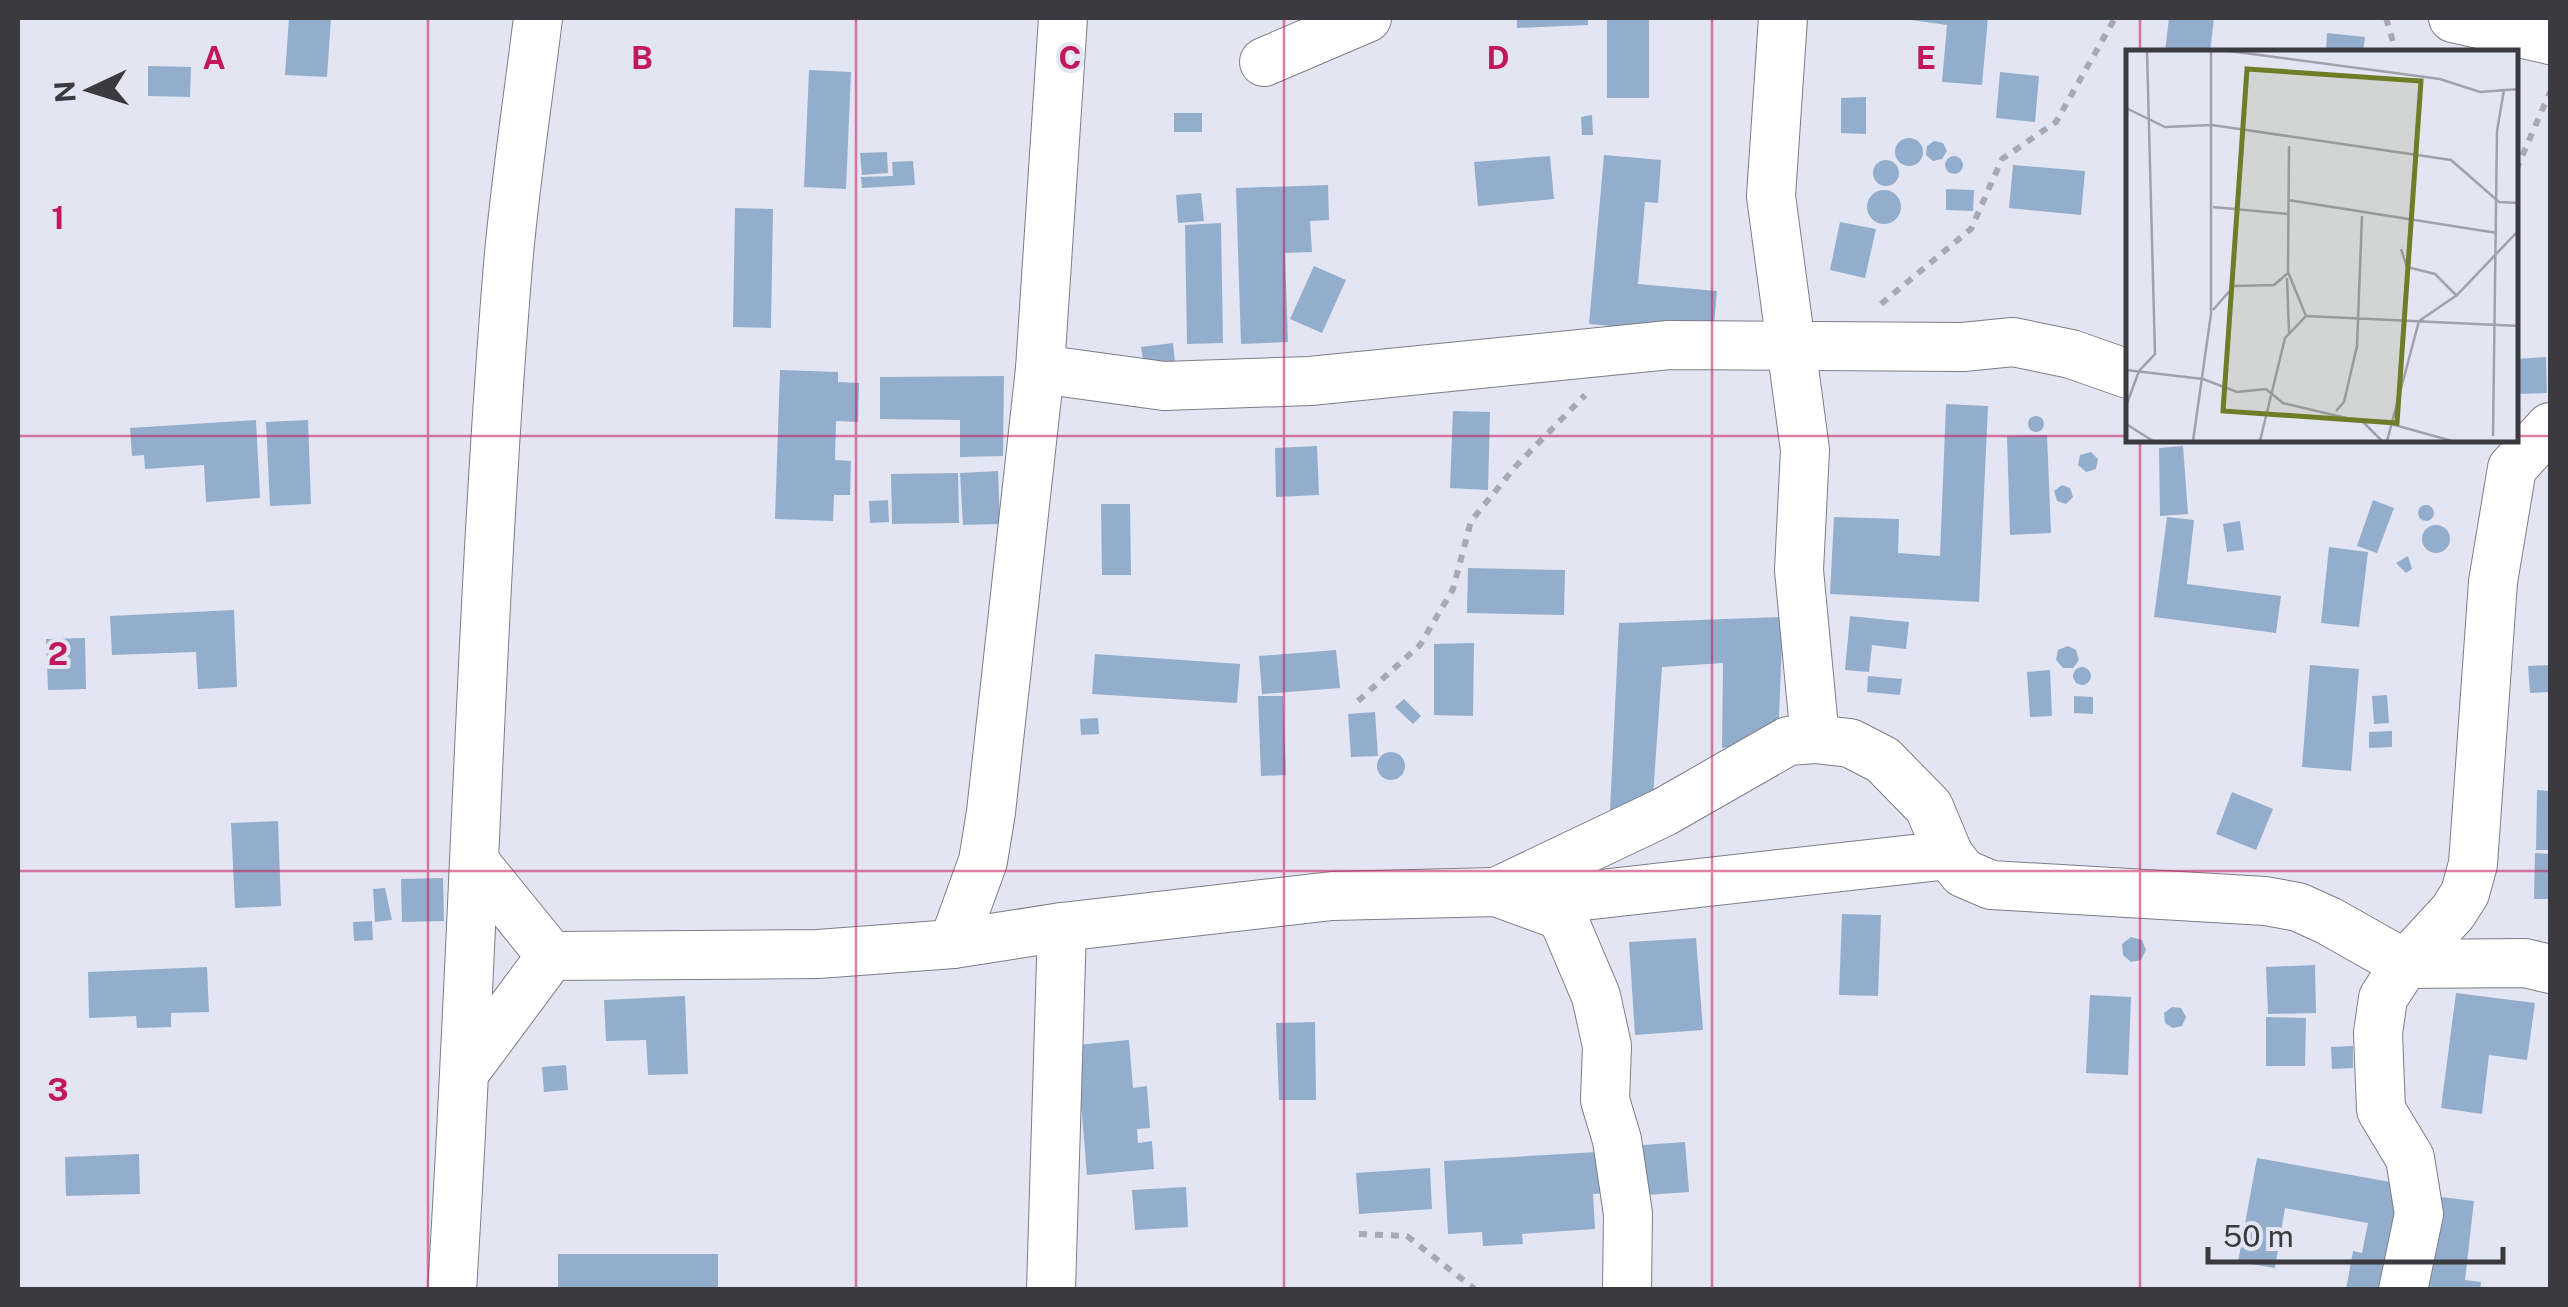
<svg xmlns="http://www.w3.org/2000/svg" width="2568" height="1307" viewBox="0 0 2568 1307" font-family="'Public Sans',sans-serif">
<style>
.building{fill:#93aecc}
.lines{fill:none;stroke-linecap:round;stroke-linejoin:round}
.minor-casing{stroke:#7d7d88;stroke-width:50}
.path{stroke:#a8a9b3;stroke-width:6;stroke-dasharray:8 8;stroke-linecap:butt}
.minor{stroke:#fff;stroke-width:48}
.grid{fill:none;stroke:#c2185b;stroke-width:2.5;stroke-opacity:0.55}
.inset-road{fill:none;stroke:#a0a1aa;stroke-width:2.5}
.view{fill:#6f7c28;fill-opacity:0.15;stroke:#6f7c28;stroke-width:5}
.inset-edge{fill:none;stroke:#3a3a3f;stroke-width:5}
.grid-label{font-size:32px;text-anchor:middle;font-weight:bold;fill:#c2185b;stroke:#e4e5f2;stroke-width:8;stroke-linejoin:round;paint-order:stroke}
</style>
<rect width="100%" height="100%" fill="#e4e5f2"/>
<g class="building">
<polygon points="289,18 331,18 327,77 285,75"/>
<polygon points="1517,18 1588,18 1588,25 1517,28"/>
<rect x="1607" y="18" width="42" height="80"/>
<polygon points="1897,18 1988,18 1982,85 1942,82 1947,25"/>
<polygon points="2169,18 2214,18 2210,52 2165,52"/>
<polygon points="2327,33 2365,37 2363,52 2326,52"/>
<polygon points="148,66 191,67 190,97 148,96"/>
<polygon points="809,70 851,72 846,189 804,187"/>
<polygon points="2000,72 2039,76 2035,122 1996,118"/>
<polygon points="1866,97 1866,134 1841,133 1841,98"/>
<rect x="1174" y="113" width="28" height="19"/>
<polygon points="1592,115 1593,135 1582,135 1581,117"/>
<circle cx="1909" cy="152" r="14"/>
<polygon points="1934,141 1943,143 1947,151 1942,159 1933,161 1926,155 1927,146"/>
<polygon points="887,152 888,173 862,175 860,153"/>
<polygon points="1604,155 1661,160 1658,203 1645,202 1638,284 1717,291 1713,335 1589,324"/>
<polygon points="1550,156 1554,199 1478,206 1474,162"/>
<circle cx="1954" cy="165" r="9"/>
<circle cx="1886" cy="173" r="13"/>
<polygon points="913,161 915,185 862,188 861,177 893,176 892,162"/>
<polygon points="2013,165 2085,171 2081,215 2009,208"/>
<polygon points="1328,185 1329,220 1310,221 1312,252 1285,253 1288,342 1241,344 1236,188"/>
<polygon points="1946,189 1974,190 1973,211 1946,210"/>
<circle cx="1884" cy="207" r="17"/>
<polygon points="1201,193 1204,221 1178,223 1176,195"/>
<polygon points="735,208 773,209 771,328 733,327"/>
<polygon points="1840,222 1876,229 1865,278 1830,270"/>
<polygon points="1221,223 1223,343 1187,344 1185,225"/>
<polygon points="1314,266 1346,280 1322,333 1290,319"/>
<polygon points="1173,343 1175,363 1144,366 1141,347"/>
<polygon points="2546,357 2547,393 2516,394 2516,359"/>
<polygon points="780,370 838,372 838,382 859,383 858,422 836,421 835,460 851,461 850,495 834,495 833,521 775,519"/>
<polygon points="1004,376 1003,456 960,457 960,420 880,419 880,377"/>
<polygon points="1946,404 1988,406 1979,602 1830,594 1834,517 1899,519 1898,553 1940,556"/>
<polygon points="1453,411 1490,412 1488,490 1450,488"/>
<circle cx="2036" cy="424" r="8"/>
<polygon points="256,420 260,498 206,502 204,465 145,469 144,455 132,456 130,428"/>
<polygon points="308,420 311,504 270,506 266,422"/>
<polygon points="2047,435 2051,533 2010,535 2007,436"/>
<polygon points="1317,446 1319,495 1276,497 1275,448"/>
<polygon points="2183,446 2188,514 2160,516 2159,448"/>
<polygon points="2091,452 2098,459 2096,469 2086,472 2078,465 2080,455"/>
<polygon points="998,471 1000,524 963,525 960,473"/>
<polygon points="958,473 959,523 892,524 891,474"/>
<polygon points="2062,485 2070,488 2073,497 2066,504 2057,501 2054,491"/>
<polygon points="888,500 889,522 870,523 869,501"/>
<polygon points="2373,500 2394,508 2377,553 2357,546"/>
<polygon points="1101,504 1130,504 1131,575 1102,575"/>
<circle cx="2426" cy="513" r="8"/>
<polygon points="2167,517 2194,520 2187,584 2281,596 2276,633 2154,617"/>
<polygon points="2240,521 2244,550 2227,552 2223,524"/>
<circle cx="2436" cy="539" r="14"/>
<polygon points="2329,547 2368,552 2359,627 2321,623"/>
<polygon points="2408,556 2412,569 2406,573 2396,563"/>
<polygon points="1468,568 1565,570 1564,615 1467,613"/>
<polygon points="234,610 237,687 198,689 196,652 112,655 110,616"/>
<polygon points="1850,616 1909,622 1906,649 1872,645 1869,672 1845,670"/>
<polygon points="1783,617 1778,741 1722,748 1723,663 1662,667 1652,811 1610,811 1619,623"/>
<polygon points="85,638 86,689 48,690 46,639"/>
<polygon points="1474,643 1473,716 1434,715 1434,644"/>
<polygon points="2068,646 2076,650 2079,660 2073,668 2063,668 2056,660 2058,650"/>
<polygon points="1336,650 1340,688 1262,694 1259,656"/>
<polygon points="1095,654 1240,664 1237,703 1092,694"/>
<polygon points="2310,665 2359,669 2351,771 2302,767"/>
<polygon points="2550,665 2550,692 2530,693 2528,666"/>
<circle cx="2082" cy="676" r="9"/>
<polygon points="2050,670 2052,716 2030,717 2027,672"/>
<polygon points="1868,676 1902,679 1900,695 1867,692"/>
<polygon points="2387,695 2389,723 2374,724 2372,696"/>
<polygon points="1258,696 1283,696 1286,775 1261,776"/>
<polygon points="2074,696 2093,697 2093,714 2074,713"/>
<polygon points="1404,699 1421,716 1413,724 1395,707"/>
<polygon points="1375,712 1378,756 1351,757 1348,714"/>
<polygon points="1098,718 1099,734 1081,735 1080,719"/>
<polygon points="2392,731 2392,747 2369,748 2369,732"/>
<circle cx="1391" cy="766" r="14"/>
<polygon points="2537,790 2550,791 2550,850 2536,850"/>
<polygon points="2232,792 2273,809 2256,850 2216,834"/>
<polygon points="278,821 281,906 235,908 231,823"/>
<polygon points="2535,853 2550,854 2550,899 2534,899"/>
<polygon points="443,878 444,921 402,922 401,879"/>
<polygon points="385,888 392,920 375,922 373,889"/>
<polygon points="1842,914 1881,915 1878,996 1839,995"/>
<polygon points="372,921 373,940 354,941 353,922"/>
<polygon points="2131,937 2142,940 2146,950 2141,960 2131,962 2123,955 2122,944"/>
<polygon points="1696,938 1703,1030 1635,1035 1629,942"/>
<polygon points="2315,965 2316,1013 2268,1014 2266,967"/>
<polygon points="207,967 209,1012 171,1013 171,1027 137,1028 136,1016 89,1018 88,972"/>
<polygon points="2456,993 2535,1003 2527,1060 2489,1055 2482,1114 2441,1108"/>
<polygon points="2090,995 2131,997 2128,1075 2086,1073"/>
<polygon points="685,996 688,1074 648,1075 646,1040 606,1041 604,1000"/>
<polygon points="2172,1007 2181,1008 2186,1017 2182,1026 2173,1028 2165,1023 2164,1013"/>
<polygon points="2266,1017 2306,1018 2305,1066 2266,1066"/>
<polygon points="1315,1022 1316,1100 1279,1100 1276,1023"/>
<polygon points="1129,1040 1133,1088 1147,1086 1150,1128 1137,1129 1138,1143 1152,1141 1154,1169 1087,1175 1076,1045"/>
<polygon points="2353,1046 2353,1068 2332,1069 2331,1047"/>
<polygon points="566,1065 568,1090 544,1092 542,1067"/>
<polygon points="1685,1142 1689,1192 1646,1195 1643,1145"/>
<polygon points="1614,1151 1617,1192 1593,1194 1595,1229 1522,1234 1523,1244 1483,1246 1482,1232 1448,1234 1444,1161"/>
<polygon points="139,1154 140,1194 66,1196 65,1157"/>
<polygon points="2257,1158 2407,1185 2389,1290 2346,1290 2353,1251 2362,1253 2368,1223 2285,1208 2275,1268 2238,1262"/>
<polygon points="1430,1168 1432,1209 1359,1214 1356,1173"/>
<polygon points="1186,1187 1188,1227 1135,1230 1132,1190"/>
<polygon points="2433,1196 2474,1201 2465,1280 2481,1282 2480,1290 2422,1290"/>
<rect x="558" y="1254" width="160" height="36"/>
</g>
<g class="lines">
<g class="minor-casing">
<g id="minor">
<polyline points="1783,18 1771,196 1805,450 1799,570 1815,739"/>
<polyline points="2453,18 2550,40"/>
<polyline points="1264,62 1367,18"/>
<polyline points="1040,369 1164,386 1310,381 1669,345 1963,347 2013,342 2071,354 2128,374"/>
<polyline points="477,865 551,956"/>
<polyline points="1496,892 1664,812 1788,741 1815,739 1850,743 1883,760 1929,807 1949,855 1963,873 1991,885 2265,901 2298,907 2329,921 2405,964 2525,963 2550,969"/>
<polyline points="1530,902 1949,855"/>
<polyline points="953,944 983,861 991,812 1040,369 1063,18"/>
<polyline points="551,956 818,954 953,944 1062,927 1332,896 1496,892 1562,916 1596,996 1607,1046 1605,1100 1617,1140 1628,1214 1627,1290"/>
<polyline points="467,1069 551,956"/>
<path d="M452,1290C474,948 480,606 508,265C515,182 528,100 538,18"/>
<polyline points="1051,1290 1062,927"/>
<polyline points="2403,1290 2419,1214 2410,1158 2381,1110 2378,1033 2383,998 2405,964 2453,912 2465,893 2473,864 2493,582 2512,468 2550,427"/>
</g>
</g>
<g class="path">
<polyline points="2386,18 2396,52"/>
<polyline points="2516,170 2550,92"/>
<polyline points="1881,304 1971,229 2002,159 2056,122 2115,18"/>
<polyline points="1358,701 1420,645 1453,589 1471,521 1516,466 1585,395"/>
<polyline points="1359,1234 1407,1236 1476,1290"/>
</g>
<use href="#minor" class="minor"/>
</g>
<path class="grid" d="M428,18V1290M856,18V1290M1284,18V1290M1712,18V1290M2140,18V52M18,436H2128M2516,436H2550M2140,440V1290M18,871H2550"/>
<g transform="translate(2126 50)">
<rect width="392" height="392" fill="#e4e5f2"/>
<path class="inset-road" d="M103,1L314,29L354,42L393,39M0,58L39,77L86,75L325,110L373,152L393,153M162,150L371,183M87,157L162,164M275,199L281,217L309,224L330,245M161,228L163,283M87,260L108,236L148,235L162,223M180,266L393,276M0,320L77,329L111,342L140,339L157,353L237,372L256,391M0,356L13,321L29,304L21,1M210,361L218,352L231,296L236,166M0,374L27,391M265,374L326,391M367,386L371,81L378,40M67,391L85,264V1M134,391L159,288L180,266L162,222L163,96M261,391L293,271L331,245L393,180"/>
<path class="view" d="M121,19L295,31L271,373L97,361Z"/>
<rect width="392" height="392" class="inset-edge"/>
</g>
<g class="grid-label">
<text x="214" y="69">A</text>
<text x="642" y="69">B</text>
<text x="1070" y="69">C</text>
<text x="1498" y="69">D</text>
<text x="1926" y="69">E</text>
<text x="58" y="229">1</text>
<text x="58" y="665">2</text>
<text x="58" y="1101">3</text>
</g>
<rect width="2568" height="1307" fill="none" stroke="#3a3a3f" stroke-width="40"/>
<g transform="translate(90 90) rotate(266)" stroke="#e4e5f2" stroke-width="8" paint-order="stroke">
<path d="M0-8L18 38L0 25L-18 38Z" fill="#3a3a3f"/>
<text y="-15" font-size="28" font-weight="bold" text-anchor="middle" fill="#3a3a3f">N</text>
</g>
<path d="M2208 1247v15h295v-15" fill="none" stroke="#3a3a3f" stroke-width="5"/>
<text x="2223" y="1247" font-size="30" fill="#3a3a3f" stroke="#e4e5f2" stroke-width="8" paint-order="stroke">50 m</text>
</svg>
